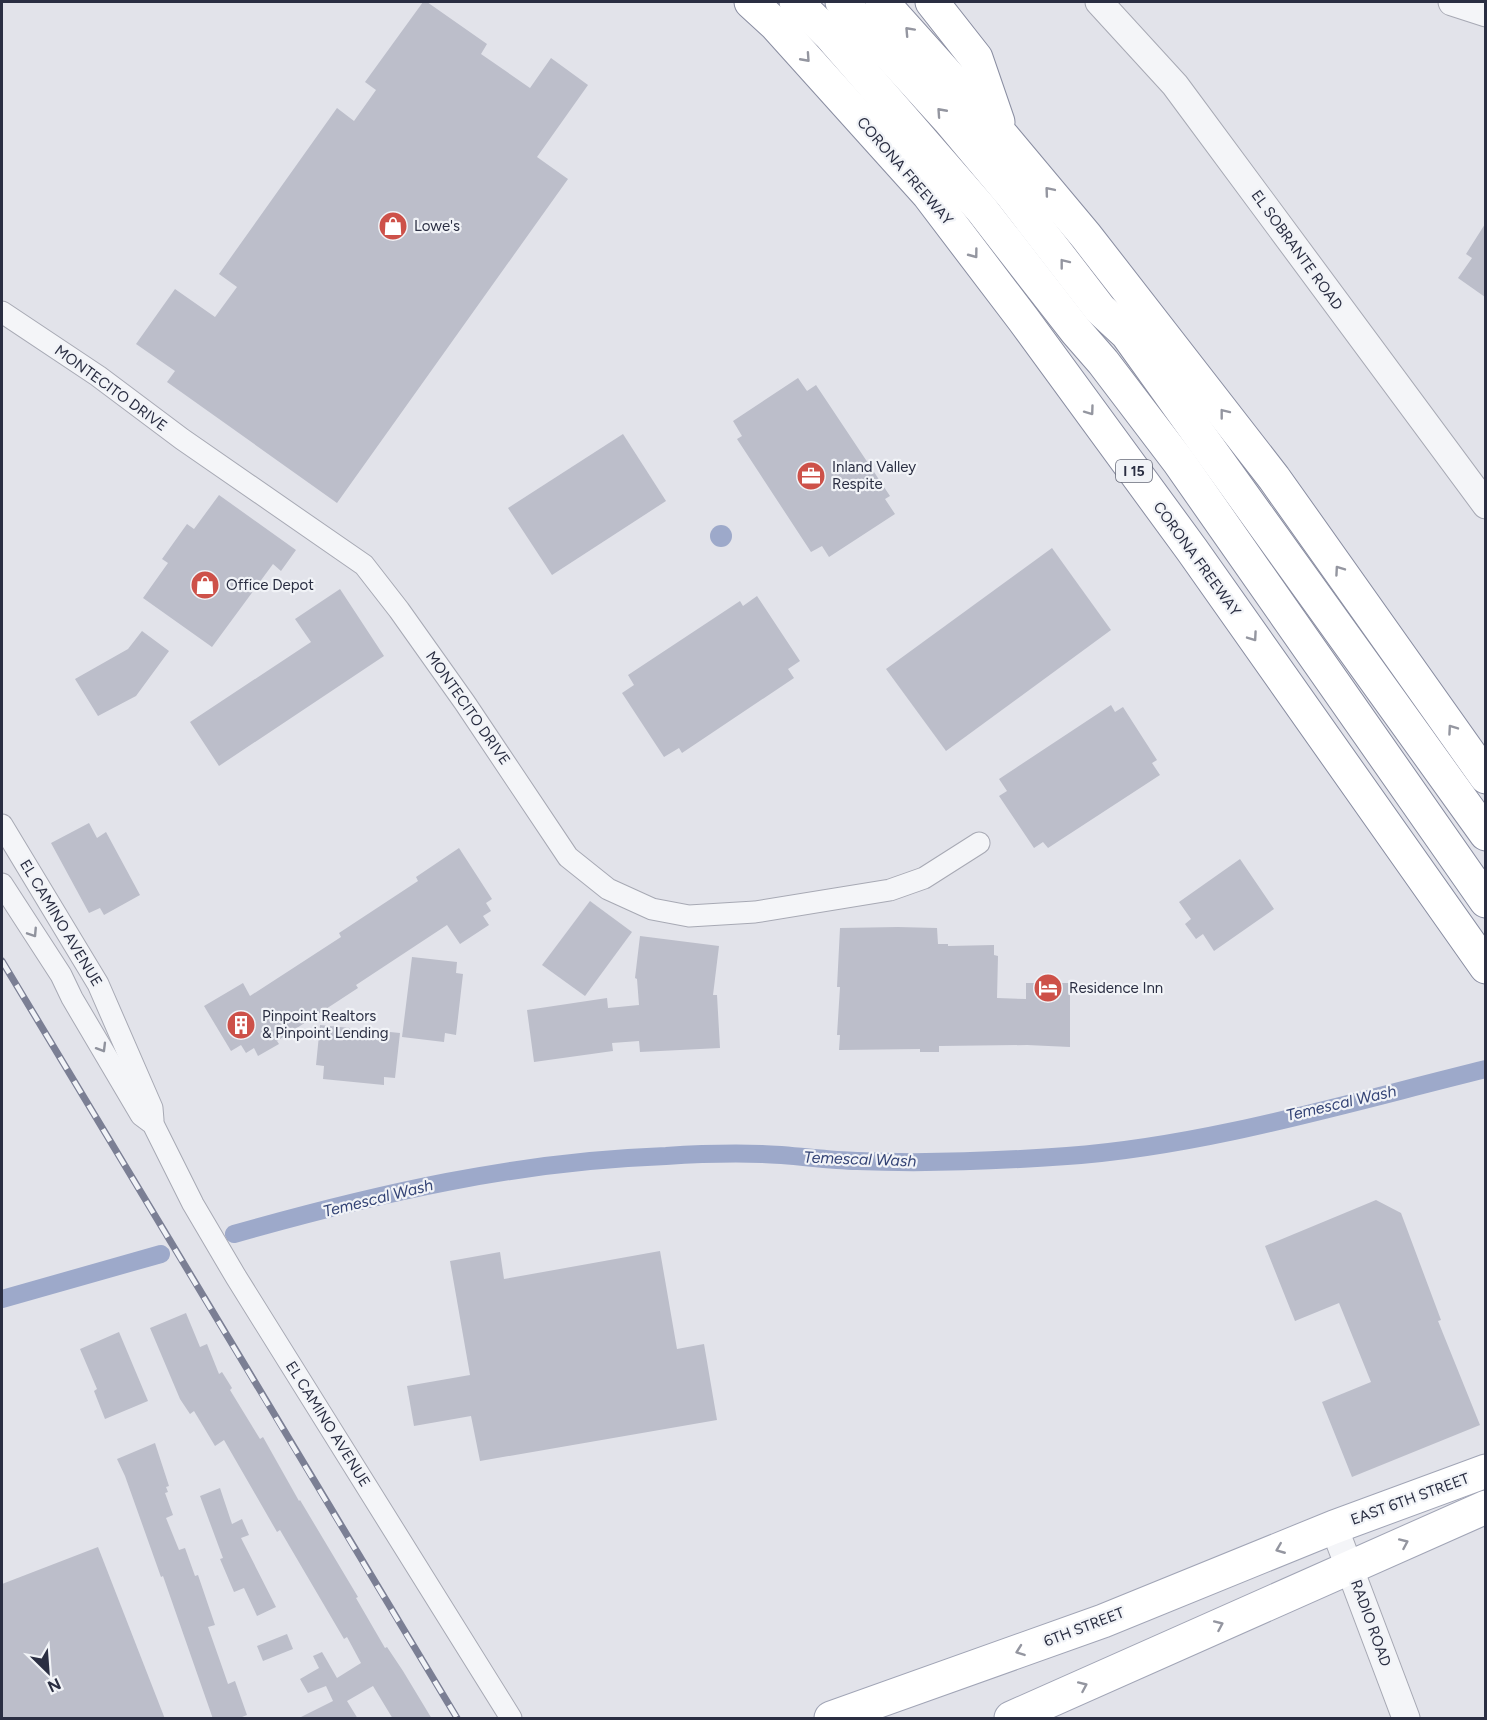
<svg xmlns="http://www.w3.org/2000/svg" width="1487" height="1720" viewBox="0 0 1487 1720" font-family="Figtree,sans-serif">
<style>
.water{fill:#9da9ca}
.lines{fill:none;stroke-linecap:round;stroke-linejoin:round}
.canal{stroke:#9da9ca;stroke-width:18}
.building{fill:#bcbeca}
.minor-casing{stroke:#a7a9b4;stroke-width:23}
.tertiary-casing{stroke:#a7a9b4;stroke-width:29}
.primary-casing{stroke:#a1a5b6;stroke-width:35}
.motorway-casing{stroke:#898da1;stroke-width:35}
.minor{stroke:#f4f5f8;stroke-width:21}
.tertiary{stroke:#f4f5f8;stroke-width:27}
.primary{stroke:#fff;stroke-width:33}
.motorway{stroke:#fff;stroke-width:33}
.rail-casing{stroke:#7b7f94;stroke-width:7}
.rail{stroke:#f1f3f7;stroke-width:4.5;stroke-dasharray:14;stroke-linecap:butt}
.oneway{stroke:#9496a0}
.oneway2{stroke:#8f929d}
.labels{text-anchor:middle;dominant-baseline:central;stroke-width:4.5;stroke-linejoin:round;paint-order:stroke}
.shield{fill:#f1f3f7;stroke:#666978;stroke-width:1.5}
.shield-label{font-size:14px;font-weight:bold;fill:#2a2e42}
.street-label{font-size:15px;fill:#2a2e42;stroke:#f1f3f7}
.poi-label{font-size:15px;fill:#2a2e42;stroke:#f1f3f7;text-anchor:start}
.water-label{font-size:16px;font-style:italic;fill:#344476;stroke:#f1f3f7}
</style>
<rect width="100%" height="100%" fill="#e2e3ea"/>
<circle class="water" cx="721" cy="536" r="11"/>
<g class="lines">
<g class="canal">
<path d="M234,1234C375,1194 518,1161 666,1156C697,1154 730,1153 762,1154C793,1155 825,1160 857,1161C927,1164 998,1161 1067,1156C1206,1146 1351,1102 1486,1069"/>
<polyline points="2,1299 161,1254"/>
</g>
</g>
<g class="building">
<polygon points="423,2 427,2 487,44 481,54 530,88 551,58 588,85 537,157 568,179 337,503 167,382 175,371 136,344 175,289 215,317 237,287 219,274 337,108 354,121 376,90 365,82"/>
<polygon points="1485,224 1485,297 1458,278 1472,258 1466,254"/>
<polygon points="798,378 807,391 816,385 890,496 885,499 895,514 829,557 822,546 811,552 737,439 742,436 733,421"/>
<polygon points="623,434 666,501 552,575 508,508"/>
<polygon points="219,495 296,550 281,571 273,564 212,647 143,598 168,563 162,559 187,524 194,529"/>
<polygon points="1052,548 1111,630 946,751 886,669"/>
<polygon points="340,589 384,656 219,766 190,722 311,642 295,619"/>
<polygon points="757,596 800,661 788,669 794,678 682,753 679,748 664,757 622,693 634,685 628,675 740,601 743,606"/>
<polygon points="142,631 169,651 136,696 98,716 75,679 128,649"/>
<polygon points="1111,705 1115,712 1123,707 1157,760 1152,763 1160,775 1048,848 1043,842 1034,848 999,796 1007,791 999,779"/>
<polygon points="89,823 97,838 106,832 140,895 104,915 100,908 89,913 51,843"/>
<polygon points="459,848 492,899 486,903 491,911 483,916 489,925 460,944 447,925 356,985 358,988 277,1041 279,1044 258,1056 254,1048 246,1053 241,1045 231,1051 204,1006 243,983 250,996 341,937 339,933 418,881 416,877"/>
<polygon points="1240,859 1274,909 1214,951 1203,934 1196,939 1185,924 1191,919 1179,902"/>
<polygon points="590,901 632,932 585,996 542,965"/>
<polygon points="898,927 937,928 938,944 948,944 948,946 994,945 994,955 998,956 997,998 1026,999 1026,983 1070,983 1070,1047 1027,1045 939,1046 939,1052 920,1052 920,1049 839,1050 840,1035 837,1035 840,987 837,987 840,928"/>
<polygon points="640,936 719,946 713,995 717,995 720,1048 640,1052 639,1041 612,1043 613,1051 534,1062 527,1010 607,998 608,1008 639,1005 637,979 635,978"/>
<polygon points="412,957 457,962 456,973 463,974 456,1035 445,1033 444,1042 402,1037"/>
<polygon points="320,1025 400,1033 395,1078 384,1077 384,1085 323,1079 324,1066 316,1065"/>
<polygon points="1376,1200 1401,1213 1441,1320 1438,1321 1480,1425 1352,1477 1322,1402 1371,1382 1339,1303 1295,1321 1265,1246"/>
<polygon points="660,1251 677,1349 704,1344 717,1420 480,1461 471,1416 414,1426 407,1386 470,1375 450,1261 500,1252 504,1279"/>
<polygon points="186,1313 200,1347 207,1344 219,1374 222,1372 232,1388 230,1390 260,1439 263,1437 299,1501 300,1500 358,1597 356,1598 385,1648 387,1647 403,1671 432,1719 393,1719 373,1686 347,1701 358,1719 297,1719 333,1701 326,1686 308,1693 300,1679 319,1668 313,1656 322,1652 337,1678 361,1663 347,1637 344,1639 280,1530 277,1532 224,1440 215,1446 194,1411 190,1414 180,1399 150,1328"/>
<polygon points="119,1332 148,1401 105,1419 94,1391 97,1389 80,1349"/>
<polygon points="155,1443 169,1486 166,1487 168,1492 165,1493 173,1515 166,1518 179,1550 185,1548 195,1576 198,1575 215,1625 208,1627 220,1661 228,1684 235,1681 247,1715 237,1719 213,1719 163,1576 161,1577 125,1476 117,1459"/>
<polygon points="220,1488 232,1524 242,1519 249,1535 241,1538 276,1607 257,1616 244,1588 234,1592 220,1559 223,1558 200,1496"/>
<polygon points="98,1547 165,1719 2,1719 2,1584"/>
<polygon points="287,1634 293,1649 263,1661 257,1646"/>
</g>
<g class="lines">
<g class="minor-casing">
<g id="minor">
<polyline points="2,312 98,376 182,439 364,565 399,610 465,703 568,857 608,889 652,909 689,916 755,912 890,890 924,878 979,843"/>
<polyline points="2,825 98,984 152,1108 153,1120"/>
<polyline points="2,884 61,975 72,998 141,1115 153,1124 193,1204 236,1277 511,1718"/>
</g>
</g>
<g class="tertiary-casing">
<g id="tertiary">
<polyline points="1099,2 1175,85 1486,505"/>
<polyline points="1452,2 1486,13"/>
<polyline points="1334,1527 1406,1718"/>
</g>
</g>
<g class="primary-casing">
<g id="primary">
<polyline points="831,1718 1103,1621 1334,1527 1486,1471"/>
<polyline points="1011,1718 1486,1507"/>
</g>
</g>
<g class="motorway-casing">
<g id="motorway">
<polyline points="751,2 775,24 928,194 1023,319 1192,550 1486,967"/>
<polyline points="796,2 830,35 982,210 1076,331 1103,362 1179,462 1486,901"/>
<polyline points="842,2 949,120 1012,195 1100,309 1127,334 1486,834"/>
<polyline points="882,2 1004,138 1086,236 1274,478 1486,777"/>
<polyline points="932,2 976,58 998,122"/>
</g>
</g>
<use href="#minor" class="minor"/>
<use href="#tertiary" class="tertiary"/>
<use href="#primary" class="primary"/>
<use href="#motorway" class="motorway"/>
<g class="rail-casing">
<path id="rail" d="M2,961C154,1214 305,1467 457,1718"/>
</g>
<use href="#rail" class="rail"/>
</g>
<defs><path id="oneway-chevron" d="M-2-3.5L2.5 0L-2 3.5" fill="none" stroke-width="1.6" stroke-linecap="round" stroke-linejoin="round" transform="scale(1.5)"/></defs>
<g class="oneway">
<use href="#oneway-chevron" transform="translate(909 31) rotate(-133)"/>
<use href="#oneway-chevron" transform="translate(806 58) rotate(48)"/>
<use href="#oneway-chevron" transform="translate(941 112) rotate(-132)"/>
<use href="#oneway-chevron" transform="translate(1049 191) rotate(-130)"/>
<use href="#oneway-chevron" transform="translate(974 254) rotate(53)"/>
<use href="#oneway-chevron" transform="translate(1064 263) rotate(-128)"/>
<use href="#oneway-chevron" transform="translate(1090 411) rotate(54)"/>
<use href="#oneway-chevron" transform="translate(1224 413) rotate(-128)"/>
<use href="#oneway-chevron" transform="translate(1339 570) rotate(-125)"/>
<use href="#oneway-chevron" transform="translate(1253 637) rotate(55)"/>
<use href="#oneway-chevron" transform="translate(1452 729) rotate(-125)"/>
<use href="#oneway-chevron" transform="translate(1404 1543) rotate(-24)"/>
<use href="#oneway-chevron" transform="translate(1280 1549) rotate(158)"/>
<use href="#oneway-chevron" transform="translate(1219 1625) rotate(-24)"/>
<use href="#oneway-chevron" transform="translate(1020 1651) rotate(160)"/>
<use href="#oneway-chevron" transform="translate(1083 1686) rotate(-24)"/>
</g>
<g class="oneway2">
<use href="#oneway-chevron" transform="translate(33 933) rotate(57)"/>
<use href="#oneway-chevron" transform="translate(102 1048) rotate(59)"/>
</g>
<defs>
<g id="shop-disc" transform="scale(1.5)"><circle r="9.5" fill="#cd5149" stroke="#f1f3f7"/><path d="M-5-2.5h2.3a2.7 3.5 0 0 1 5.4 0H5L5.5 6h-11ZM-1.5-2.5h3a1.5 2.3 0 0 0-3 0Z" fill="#fff"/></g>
<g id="office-disc" transform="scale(1.5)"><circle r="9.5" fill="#cd5149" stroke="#f1f3f7"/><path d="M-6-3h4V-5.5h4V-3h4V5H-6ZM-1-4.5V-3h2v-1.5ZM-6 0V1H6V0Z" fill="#fff"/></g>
<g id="hotel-disc" transform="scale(1.5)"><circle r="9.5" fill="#cd5149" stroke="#f1f3f7"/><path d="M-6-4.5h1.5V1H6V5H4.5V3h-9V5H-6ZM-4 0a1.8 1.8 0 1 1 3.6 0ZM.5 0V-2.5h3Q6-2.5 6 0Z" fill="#fff"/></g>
<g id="building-disc" transform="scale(1.5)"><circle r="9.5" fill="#cd5149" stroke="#f1f3f7"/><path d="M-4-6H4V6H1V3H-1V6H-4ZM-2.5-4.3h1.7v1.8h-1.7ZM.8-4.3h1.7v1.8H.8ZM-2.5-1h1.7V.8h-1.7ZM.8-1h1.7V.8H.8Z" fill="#fff"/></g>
</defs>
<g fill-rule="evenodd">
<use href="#shop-disc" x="393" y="226"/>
<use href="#office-disc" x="811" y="476"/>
<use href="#shop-disc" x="205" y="585"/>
<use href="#hotel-disc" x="1048" y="988"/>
<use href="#building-disc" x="241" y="1025"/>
</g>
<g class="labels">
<rect class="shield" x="1116" y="460" width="36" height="22" rx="4.5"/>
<g class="shield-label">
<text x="1134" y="471">I 15</text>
</g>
<g class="street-label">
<text transform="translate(905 171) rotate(49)">CORONA FREEWAY</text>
<text transform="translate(1297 250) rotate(54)">EL SOBRANTE ROAD</text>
<text transform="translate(111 388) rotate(36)">MONTECITO DRIVE</text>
<text transform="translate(1197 559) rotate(54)">CORONA FREEWAY</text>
<text transform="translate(468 708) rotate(55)">MONTECITO DRIVE</text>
<text transform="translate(61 923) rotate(59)">EL CAMINO AVENUE</text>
<text transform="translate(328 1424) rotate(58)">EL CAMINO AVENUE</text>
<text transform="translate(1410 1499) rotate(-20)">EAST 6TH STREET</text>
<text transform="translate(1371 1623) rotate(70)">RADIO ROAD</text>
<text transform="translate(1084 1627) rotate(-21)">6TH STREET</text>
</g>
<g class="poi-label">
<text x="414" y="226">Lowe's</text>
<text x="832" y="467">Inland Valley<tspan x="832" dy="17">Respite</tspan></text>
<text x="226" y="585">Office Depot</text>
<text x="1069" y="988">Residence Inn</text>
<text x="262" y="1016">Pinpoint Realtors<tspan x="262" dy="17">&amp; Pinpoint Lending</tspan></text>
</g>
<g class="water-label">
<text transform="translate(1341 1103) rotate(-13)">Temescal Wash</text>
<text transform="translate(860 1159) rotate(2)">Temescal Wash</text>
<text transform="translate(378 1198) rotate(-14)">Temescal Wash</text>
</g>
</g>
<rect width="1487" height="1720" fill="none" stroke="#2a2e42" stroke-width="6"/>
<g transform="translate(48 1672) rotate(155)" stroke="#f1f3f7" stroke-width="4.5" paint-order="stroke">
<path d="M0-4.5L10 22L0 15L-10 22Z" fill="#2a2e42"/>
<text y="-9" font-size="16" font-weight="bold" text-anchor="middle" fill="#2a2e42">N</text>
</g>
</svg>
